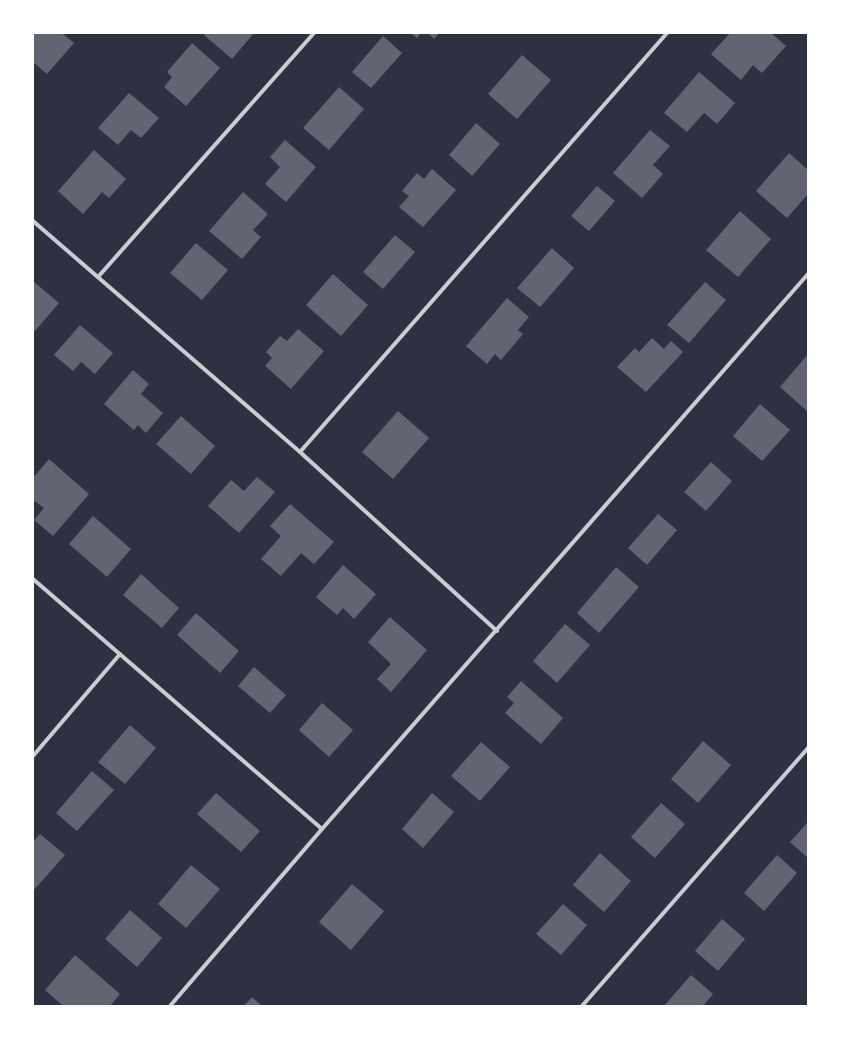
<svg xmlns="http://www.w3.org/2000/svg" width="841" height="1039" viewBox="0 0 841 1039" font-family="Arial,sans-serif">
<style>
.building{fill:#626471}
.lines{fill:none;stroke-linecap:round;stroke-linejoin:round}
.minor{stroke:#caccd0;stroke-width:4}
</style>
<rect width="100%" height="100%" fill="#2d3142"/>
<g class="building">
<polygon points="33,33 62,33 74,43 47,74 33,62"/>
<polygon points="206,33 254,33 232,59 204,35"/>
<polygon points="411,33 421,33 417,38"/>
<polygon points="428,33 439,33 434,39"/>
<polygon points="730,33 771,33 786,46 762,73 753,65 741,80 711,54"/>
<polygon points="383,36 402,53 371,88 352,72"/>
<polygon points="192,43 220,68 186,106 164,87 172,77 167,72"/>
<polygon points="522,55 551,80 517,119 488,94"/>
<polygon points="699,72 735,103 717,124 704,113 687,132 664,113"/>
<polygon points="339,87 364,109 329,150 303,128"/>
<polygon points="129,93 159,118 141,138 131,130 118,145 98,128"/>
<polygon points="476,123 500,144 472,176 449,155"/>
<polygon points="650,130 670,146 653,165 663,174 642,198 613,173"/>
<polygon points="285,140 316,167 286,202 265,184 280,167 270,157"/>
<polygon points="94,150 126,179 109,198 102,192 83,214 58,191"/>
<polygon points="789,153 808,170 808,194 787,218 756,191"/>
<polygon points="432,169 456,190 423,227 399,207 409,196 402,191 417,173 424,179"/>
<polygon points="597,186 615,201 589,231 571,216"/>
<polygon points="243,192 268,214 253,230 261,237 242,259 209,231"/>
<polygon points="740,211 771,239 738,277 706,250"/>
<polygon points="395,235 415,252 383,289 363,272"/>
<polygon points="196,243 228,270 202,300 170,273"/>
<polygon points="552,248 574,268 540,307 517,288"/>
<polygon points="333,274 368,305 341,336 306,305"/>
<polygon points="33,281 59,303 35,331 33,329"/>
<polygon points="705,282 726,300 689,343 667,325"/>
<polygon points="507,298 529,317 518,330 523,334 501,360 495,354 487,364 466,346"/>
<polygon points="80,325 113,353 95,374 81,362 73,371 54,355"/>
<polygon points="298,329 324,351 291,389 265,366 272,358 266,352 280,336 287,341"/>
<polygon points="652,338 664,349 671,341 683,352 646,392 617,367 635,348 639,352"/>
<polygon points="808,354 808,410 807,411 780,387"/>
<polygon points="133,370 149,384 141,394 163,413 146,433 138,425 134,430 104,404"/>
<polygon points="760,404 790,430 762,461 733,436"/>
<polygon points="398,411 429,438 393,479 362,452"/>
<polygon points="181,416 215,446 191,474 156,444"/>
<polygon points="49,459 89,494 53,536 34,520 44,508 33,500 33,478"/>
<polygon points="711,462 732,481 706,511 684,492"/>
<polygon points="257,477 275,492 239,533 208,506 231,480 244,491"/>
<polygon points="290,504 334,542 314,564 301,553 281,576 261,559 281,536 270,526"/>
<polygon points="658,514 677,530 647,565 628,548"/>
<polygon points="93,516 131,549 107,577 69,544"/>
<polygon points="343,565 376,594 354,619 343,608 337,615 316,597"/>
<polygon points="616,567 639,587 599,633 577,613"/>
<polygon points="141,574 179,608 162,628 123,595"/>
<polygon points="196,613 239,651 220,673 177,635"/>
<polygon points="390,617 427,650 391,692 377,679 391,664 368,642"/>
<polygon points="565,624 590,645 557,683 533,661"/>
<polygon points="254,667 286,695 270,713 238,686"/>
<polygon points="521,681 563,718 541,744 505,713 514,703 507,697"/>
<polygon points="322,703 353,730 329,757 299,730"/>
<polygon points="130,725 156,748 125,784 98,762"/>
<polygon points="703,741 731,765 698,803 671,779"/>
<polygon points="481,742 510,767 480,801 451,776"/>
<polygon points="92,771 114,790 77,831 56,813"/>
<polygon points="216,793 260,831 241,852 197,814"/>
<polygon points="432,793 454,812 423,848 402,829"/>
<polygon points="661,803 685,824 655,858 631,837"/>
<polygon points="808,822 808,858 790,842"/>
<polygon points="40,834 65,855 33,891 33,842"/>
<polygon points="600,853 631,881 604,912 573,885"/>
<polygon points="777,855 797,873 764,911 744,893"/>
<polygon points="191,865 220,889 186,928 158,904"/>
<polygon points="352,884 384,911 351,950 319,922"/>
<polygon points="563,904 587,925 561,955 536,934"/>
<polygon points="130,910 162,938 137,967 105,939"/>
<polygon points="722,919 745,939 718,971 695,951"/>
<polygon points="75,955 120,994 110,1006 63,1006 45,990"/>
<polygon points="691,975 713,994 703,1006 664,1006"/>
<polygon points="252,997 262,1006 244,1006"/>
</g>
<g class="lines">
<g class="minor">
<polyline points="33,221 300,452 497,631"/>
<polyline points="98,277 314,33"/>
<polyline points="300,452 667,33"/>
<polyline points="33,579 322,829"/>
<polyline points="33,756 120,654"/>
<polyline points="170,1006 322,829 808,274"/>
<polyline points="582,1006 808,748"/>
</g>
</g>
<rect width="841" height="1039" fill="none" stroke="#ffffff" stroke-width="68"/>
</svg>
